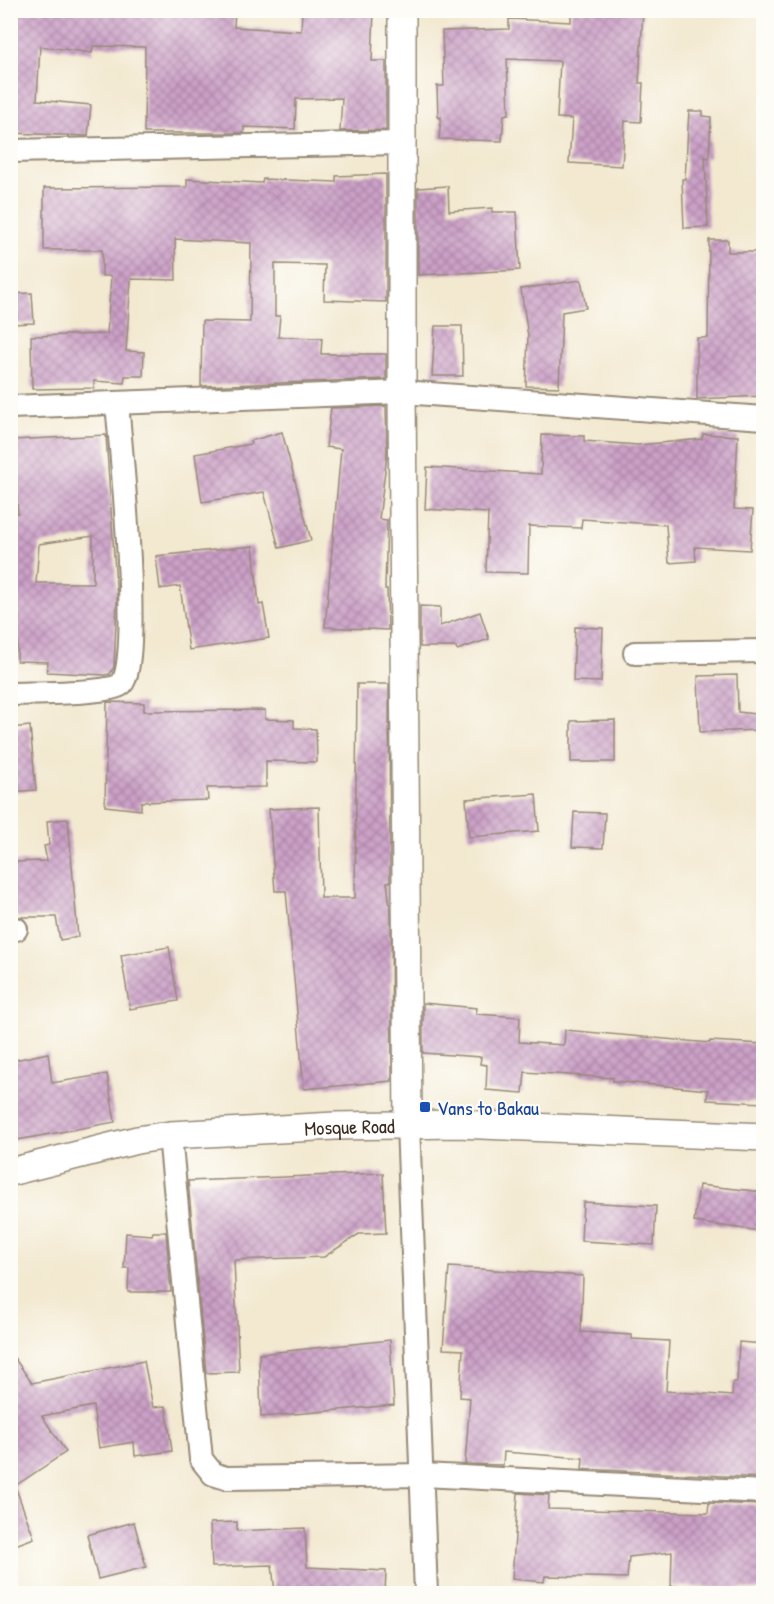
<svg xmlns="http://www.w3.org/2000/svg" width="774" height="1604" viewBox="0 0 774 1604" font-family="'Patrick Hand',sans-serif">
<style>
.building{fill:url(#building-cross-hatch);fill-rule:evenodd}
.lines{fill:none;stroke-linecap:round;stroke-linejoin:round}
.minor-casing{stroke:#978a78;stroke-width:26}
.tertiary-casing{stroke:#978a78;stroke-width:30}
.minor{stroke:#fff;stroke-width:22}
.tertiary{stroke:#fff;stroke-width:27}
.transit-dot{fill:#1a4fb4;stroke:#fdfcf7;stroke-width:2}
.labels{text-anchor:middle;dominant-baseline:central;stroke-width:4.5;stroke-linejoin:round;paint-order:stroke}
.transit-label{font-size:20px;fill:#164399;stroke:#fdfcf7;text-anchor:start}
.street-label{font-size:20px;fill:#3b2a1e;stroke:#fdfcf7}
</style>
<defs>
<pattern id="building-cross-hatch" width="8" height="8" patternUnits="userSpaceOnUse" patternTransform="scale(1.5)"><rect width="8" height="8" fill="#cca1c8"/><path d="M0 0l8 8M0 8l8-8" fill="none" stroke="#a783a2"/></pattern>
</defs>
<rect width="100%" height="100%" fill="#fdfcf7"/>
<filter id="ink" filterUnits="userSpaceOnUse"><feTurbulence type="fractalNoise" baseFrequency=".0167" numOctaves="2"/><feDisplacementMap in="SourceGraphic" scale="12" xChannelSelector="R" yChannelSelector="G"/><feConvolveMatrix kernelMatrix="1 2 1 2 8 2 1 2 1" color-interpolation-filters="sRGB"/></filter>
<filter id="wash" filterUnits="userSpaceOnUse"><feTurbulence type="fractalNoise" baseFrequency=".008" numOctaves="4" result="noise"/><feDisplacementMap in="SourceGraphic" scale="24" xChannelSelector="R" yChannelSelector="G"/><feGaussianBlur stdDeviation="1.35" result="paint"/><feColorMatrix in="noise" values="0 0 0 0 0 0 0 0 0 0 0 0 0 0 0 0 0 1.4 0 .05"/><feComposite in="paint" operator="in"/></filter>
<g filter="url(#wash)">
<rect width="100%" height="100%" fill="#f3e9d1"/>
<g id="blocks">
<g class="building">
<polygon points="10,10 235,10 234,27 301,31 302,10 374,10 372,61 386,61 386,130 340,131 342,98 296,99 295,129 244,127 244,133 144,133 145,47 93,46 92,53 40,46 37,100 91,105 88,136 10,133"/>
<polygon points="571,10 643,10 639,83 643,83 641,122 625,121 622,166 569,163 572,119 557,118 560,61 507,59 509,114 504,115 502,141 439,139 441,117 438,118 437,86 444,86 442,31 509,29 509,19 571,22"/>
<polygon points="689,111 703,111 703,116 711,117 709,158 705,157 708,227 684,228 682,179 685,179"/>
<polygon points="386,174 386,302 324,300 325,265 275,264 275,316 280,316 278,337 322,338 321,354 386,354 386,379 201,386 202,321 250,322 251,243 175,239 176,280 131,279 126,351 144,352 143,376 125,376 124,383 94,381 94,388 32,389 31,336 107,334 111,276 102,276 102,250 44,250 44,188 187,187 187,179 262,183 263,179 336,182 336,176"/>
<polygon points="448,186 449,211 492,208 492,212 517,212 520,270 418,275 418,188"/>
<polygon points="709,240 728,240 728,252 764,252 764,396 697,399 697,338 708,338"/>
<polygon points="581,280 586,308 562,312 559,387 526,386 528,336 521,289"/>
<polygon points="32,293 34,323 10,324 10,294"/>
<polygon points="435,326 462,326 463,376 432,376"/>
<polygon points="386,406 387,455 379,519 387,520 385,589 387,589 388,630 325,627 341,449 326,447 331,408"/>
<polygon points="282,432 311,540 279,548 264,492 202,502 195,454 251,444 250,441"/>
<polygon points="703,434 738,436 734,509 753,510 750,550 695,547 696,561 669,563 666,525 582,519 581,528 529,526 528,573 486,572 488,513 425,509 427,467 541,474 542,435 584,436 584,441 638,445 702,439"/>
<path d="M106,435L117,600L114,667L110,674L105,675L47,672L48,662L17,661L18,631L10,630V514L18,513L12,440ZM93,536V583H36L39,544Z"/>
<polygon points="253,546 259,605 263,604 269,638 189,650 180,586 160,589 156,556"/>
<polygon points="420,606 440,607 440,626 480,612 489,639 457,650 456,647 420,647"/>
<polygon points="575,627 603,628 601,682 573,681"/>
<polygon points="737,675 738,712 764,715 764,730 700,732 698,676"/>
<polygon points="357,684 389,684 390,882 387,882 391,914 392,1081 304,1089 286,891 275,891 269,809 319,807 321,898 355,898"/>
<polygon points="107,702 144,703 144,711 265,710 265,719 294,720 294,728 316,729 317,762 266,761 266,787 207,788 208,800 141,802 141,810 105,806"/>
<polygon points="615,720 615,762 571,762 571,721"/>
<polygon points="30,726 36,790 10,792 10,728"/>
<polygon points="536,794 539,831 469,837 466,799"/>
<polygon points="574,812 605,813 603,848 572,847"/>
<polygon points="68,819 78,937 60,940 56,917 10,917 10,862 47,861 44,846 49,845 47,821"/>
<polygon points="169,947 178,1001 130,1009 121,955"/>
<polygon points="423,1003 477,1008 476,1014 520,1017 519,1042 564,1045 565,1030 710,1043 710,1041 764,1044 764,1103 707,1100 708,1090 613,1081 613,1078 525,1072 523,1093 486,1090 487,1065 480,1064 481,1057 423,1053"/>
<polygon points="48,1053 52,1083 107,1074 115,1122 12,1141 10,1061"/>
<polygon points="383,1173 386,1233 359,1234 324,1257 234,1260 239,1372 206,1373 188,1181"/>
<polygon points="699,1185 764,1192 760,1231 694,1222"/>
<polygon points="583,1202 656,1206 654,1245 581,1241"/>
<polygon points="153,1232 166,1232 171,1292 128,1292 129,1268 124,1268 126,1233 152,1235"/>
<polygon points="449,1267 583,1276 581,1332 632,1335 632,1339 669,1341 666,1391 732,1396 733,1382 737,1382 739,1342 764,1344 764,1478 582,1469 583,1458 504,1452 503,1465 465,1464 470,1398 460,1397 463,1350 443,1349"/>
<polygon points="390,1340 394,1405 261,1417 259,1354"/>
<polygon points="10,1352 32,1383 144,1361 153,1407 166,1406 172,1451 135,1456 134,1442 99,1448 93,1406 42,1416 66,1452 15,1486 34,1538 10,1547"/>
<polygon points="518,1493 549,1495 548,1509 708,1513 709,1503 764,1505 764,1590 671,1586 672,1552 629,1557 627,1578 545,1576 544,1582 512,1579"/>
<polygon points="134,1522 146,1567 98,1579 87,1535"/>
<polygon points="237,1522 237,1531 305,1528 307,1567 386,1571 385,1593 275,1593 272,1565 212,1567 210,1523"/>
</g>
</g>
</g>
<g filter="url(#ink)">
<use href="#blocks" fill-opacity="0" stroke="#978a78" stroke-width="1.5"/>
<g class="lines">
<g class="minor-casing">
<g id="minor">
<polyline points="10,151 401,143"/>
<polyline points="10,407 402,392 764,418"/>
<polyline points="635,653 764,651"/>
<path d="M10,694C33,693 104,694 120,685C144,671 120,440 117,403"/>
<polyline points="10,931 16,929"/>
<polyline points="408,1124 426,1594"/>
<polyline points="170,1135 201,1459 213,1474 226,1478 423,1475 764,1492"/>
</g>
</g>
<g class="tertiary-casing">
<g id="tertiary">
<polyline points="402,10 402,392 408,1124"/>
<path id="s1" d="M10,1172L137,1140L170,1135L335,1126L457,1124L764,1137"/>
</g>
</g>
<use href="#minor" class="minor"/>
<use href="#tertiary" class="tertiary"/>
</g>
</g>
<rect class="transit-dot" x="419" y="1101" width="12" height="12" rx="3"/>
<g class="labels">
<g class="transit-label">
<text x="437" y="1107">Vans to Bakau</text>
</g>
<g class="street-label">
<text stroke="none"><textPath href="#s1" startOffset="344">Mosque Road</textPath></text>
</g>
</g>
<rect width="774" height="1604" fill="none" stroke="#fdfcf7" stroke-width="36"/>
</svg>
